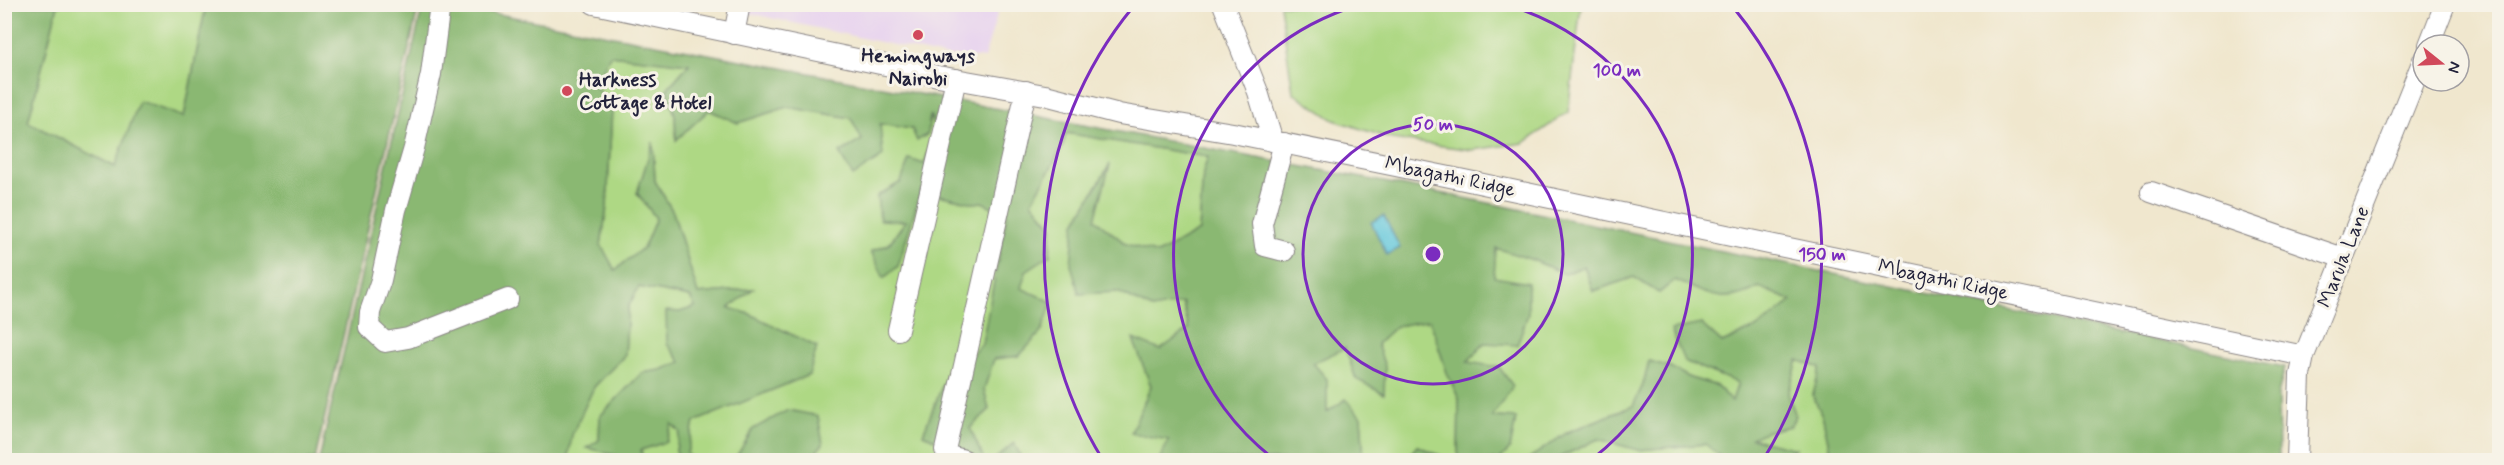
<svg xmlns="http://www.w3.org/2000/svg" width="2504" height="465" viewBox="0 0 2504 465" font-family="Mynerve,sans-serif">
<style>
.built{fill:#e7d2ef}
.green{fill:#aed884;stroke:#687d60;stroke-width:1.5}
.forest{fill:#8ab872;stroke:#566d56;stroke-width:1.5}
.water{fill:#60c7dc;stroke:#41748c;stroke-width:1.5}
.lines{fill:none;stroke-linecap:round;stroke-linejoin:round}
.street-casing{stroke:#898484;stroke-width:22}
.street{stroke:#fff;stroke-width:20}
.ring{fill:none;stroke:#7b2cbf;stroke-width:3}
.poi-dot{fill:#d1495b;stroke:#f7f3e8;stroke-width:2}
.labels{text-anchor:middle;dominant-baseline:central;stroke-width:6;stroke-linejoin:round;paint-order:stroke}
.poi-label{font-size:20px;font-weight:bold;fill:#22223b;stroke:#f7f3e8}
.street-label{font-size:20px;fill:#22223b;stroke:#f7f3e8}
.centre{fill:#7b2cbf;stroke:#f7f3e8;stroke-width:3}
.ring-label{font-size:18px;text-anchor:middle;font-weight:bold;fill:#7b2cbf;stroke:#f7f3e8;stroke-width:6;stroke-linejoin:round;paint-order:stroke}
</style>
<rect width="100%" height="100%" fill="#f7f3e8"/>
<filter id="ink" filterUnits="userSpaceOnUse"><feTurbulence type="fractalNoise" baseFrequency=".0167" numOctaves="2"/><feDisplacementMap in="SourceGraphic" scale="12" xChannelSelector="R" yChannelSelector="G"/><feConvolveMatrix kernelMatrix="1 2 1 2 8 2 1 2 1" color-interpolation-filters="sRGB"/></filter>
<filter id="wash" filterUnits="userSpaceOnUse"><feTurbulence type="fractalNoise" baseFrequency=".008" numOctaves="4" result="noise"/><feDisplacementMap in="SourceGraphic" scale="24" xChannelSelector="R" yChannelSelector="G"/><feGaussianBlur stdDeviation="1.35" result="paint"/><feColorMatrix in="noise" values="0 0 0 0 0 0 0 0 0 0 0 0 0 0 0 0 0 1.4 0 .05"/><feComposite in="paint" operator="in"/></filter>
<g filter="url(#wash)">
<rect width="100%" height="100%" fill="#f0e7ce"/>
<polygon class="built" points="751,4 1000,4 1000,5 984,58 944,56 748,13"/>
<g class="green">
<polygon points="58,5 206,5 184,117 115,167 28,122"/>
<polygon points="1280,5 1581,5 1568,112 1524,143 1472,150 1392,139 1334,120 1293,92"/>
<polygon points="610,55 689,64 667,89 675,115 676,140 709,110 738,123 787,107 851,118 862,140 853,176 879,124 912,129 917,140 929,113 936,131 906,220 888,245 871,251 884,278 921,191 974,203 982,202 1008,213 982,344 943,384 923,434 947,444 963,460 809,460 736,457 737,460 692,460 687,453 694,422 809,375 750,314 728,308 752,289 698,294 673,212 655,181 653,144 637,193 656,218 644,247 615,271 601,245 607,207 612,107 595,86"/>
<polygon points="1066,133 1208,157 1203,173 1199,231 1158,254 1126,244 1095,219 1109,166 1075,223 1079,293 1118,292 1152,309 1182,302 1189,329 1160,350 1134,340 1151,386 1131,433 1169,440 1159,460 1115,460 1110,458 1102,460 1022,460 1014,443 994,460 984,460 970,428 989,410 984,389 994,358 1019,356 1020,288 1026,271 1052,226 1032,202 1062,148"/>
<path d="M1496,247L1533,260L1565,274L1584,266L1594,291L1634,277L1659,293L1675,280C1709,294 1724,306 1759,287L1792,301L1760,326L1722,343L1701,324L1684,361L1738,383L1732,401L1717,386L1690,378L1670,367L1649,361L1643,385L1633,406L1568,432L1527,460H1499L1510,449L1516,418L1492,417L1466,363L1485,343Z"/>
<polygon points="638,287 690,297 696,307 680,312 666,312 682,362 661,370 642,373 600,416 599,440 588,448 610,453 624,460 568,460 571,435 594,387 625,355 628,307"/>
<polygon points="1430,320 1447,373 1459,399 1458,460 1451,460 1418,446 1405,460 1364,460 1361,417 1326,412 1312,363 1345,347 1356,379 1385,367 1377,344 1396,326"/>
<polygon points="1798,360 1821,368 1813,395 1823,418 1829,446 1827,460 1770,460 1795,449 1749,438 1768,431 1789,426 1788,394"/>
<polygon points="672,424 680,432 676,450 680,460 643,460 641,450 666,442"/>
<polygon points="1598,439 1638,450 1706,444 1725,460 1554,460"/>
</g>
<g class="forest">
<path d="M423,4L450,5L1421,189L2285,367L2278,395L2279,460H1827L1829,446L1823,418L1813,395L1820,368L1798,360L1788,394L1796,416L1790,426L1768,431L1751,438L1796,449L1773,460H1725L1705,444L1638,450L1598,439L1554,460H1527L1568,432L1633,406L1643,385L1649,361L1670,367L1690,378L1717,386L1732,401L1738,383L1684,361L1671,330L1701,324L1722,343L1760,326L1792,301L1759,287C1724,306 1709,295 1675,280L1659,293L1634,277L1593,291L1584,266L1565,274L1533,260L1496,248L1494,277L1528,283V314L1517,345L1485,343L1467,362L1499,367L1513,386L1492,417L1516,418L1510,449L1499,460H1458L1459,399L1447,373L1430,320L1396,326L1377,344L1385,367L1384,394L1356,379L1345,348L1313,363L1327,379V412L1346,399L1361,417L1364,460H1159L1169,440L1131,433L1151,386L1133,339L1160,350L1189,329L1183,303L1152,309L1118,292L1079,294L1071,264L1075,223L1110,164L1095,219L1126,244L1158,254L1199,231L1203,173L1208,157L1066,133L1062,148L1032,202L1052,227L1050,255L1026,271L1021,288L1052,302L1042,331L1019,356L994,359L984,389L989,410L970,428L984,460H963L947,444L923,434L943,384L982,344L1007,214L982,202L974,203L921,191L898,266L884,278L871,251L888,245L906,221L880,220L877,196L901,182L909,159L924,164L936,131L930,115L928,134L917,141L912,129L880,124L883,156L853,176L839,153L862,140L851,118L787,107L738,123L709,110L676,140L675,115L667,89L689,64L610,55L595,86L612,107L607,207L601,245L615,270L644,247L656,218L637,193L653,142L655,181L673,212L698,294L753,289L729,308L750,314L817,347L809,375L694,422L687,453L692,460H680L676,450L680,432L672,424L666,442L641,450L643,460C623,460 607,452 587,448L599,440L600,416L642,373L661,370L681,362L667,344L666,311L680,312L695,307L690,297L639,287L628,307L625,355L594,387L572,435L568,460H319Z"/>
<polygon points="4,5 58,5 28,122 115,167 139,101 184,117 206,5 419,5 315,460 5,460"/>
<polygon points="788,410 818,416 823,444 809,460 737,460 736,457 753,429"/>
<polygon points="1014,442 1022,460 994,460 1014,443"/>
<polygon points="1417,446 1451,460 1405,460"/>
</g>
<polygon class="water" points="1384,216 1400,248 1387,255 1371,222"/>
</g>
<g filter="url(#ink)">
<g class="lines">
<g class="street-casing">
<g id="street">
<polyline points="440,4 431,74 414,148 396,210 381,280 370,312 369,327 385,342 408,338 508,299"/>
<polyline points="594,4 938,76 1045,95 1119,114 1233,133 1445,176 2304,356"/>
<polyline points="1223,4 1258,92 1273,141"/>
<polyline points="734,34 740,4"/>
<polyline points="2429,45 2445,4"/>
<polyline points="1284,143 1262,224 1265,246 1284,251"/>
<polyline points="2151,192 2343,258"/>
<polyline points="898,330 956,79"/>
<polyline points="964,460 949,456 945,450 1026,91"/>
<polyline points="2297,460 2300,375 2304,356 2423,60"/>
</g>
</g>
<use href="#street" class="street"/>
</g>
</g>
<g class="ring">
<circle cx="1433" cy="254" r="130"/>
<path d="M1275 460A260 260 0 0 1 1359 5M1507 5A260 260 0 0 1 1591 460"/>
<path d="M1103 460A389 389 0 0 1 1133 7M1733 7A389 389 0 0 1 1763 460"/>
</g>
<g class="poi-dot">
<circle cx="918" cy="35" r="6"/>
<circle cx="567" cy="91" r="6"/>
</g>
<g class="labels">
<g class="poi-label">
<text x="918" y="56">Hemingways<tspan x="918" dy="23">Nairobi</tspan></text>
<text x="579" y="80" text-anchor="start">Harkness<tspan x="579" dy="23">Cottage &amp; Hotel</tspan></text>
</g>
<g class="street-label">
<text transform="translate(1450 177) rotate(12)">Mbagathi Ridge</text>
<text transform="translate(2344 257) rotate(-68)">Marula Lane</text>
<text transform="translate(1943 280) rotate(12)">Mbagathi Ridge</text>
</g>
</g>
<circle cx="1433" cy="254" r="9" class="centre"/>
<g class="ring-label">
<text x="1617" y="76">100 m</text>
<text x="1433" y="130">50 m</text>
<text x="1822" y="260">150 m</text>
</g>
<rect width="2504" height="465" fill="none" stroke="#f7f3e8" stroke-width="24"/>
<g transform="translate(2441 63) rotate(108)"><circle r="28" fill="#f7f3e8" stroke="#a29fa3" stroke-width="1.5"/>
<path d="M0-4.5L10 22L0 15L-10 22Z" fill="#d1495b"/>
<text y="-9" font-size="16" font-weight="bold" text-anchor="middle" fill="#22223b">N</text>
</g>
</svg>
